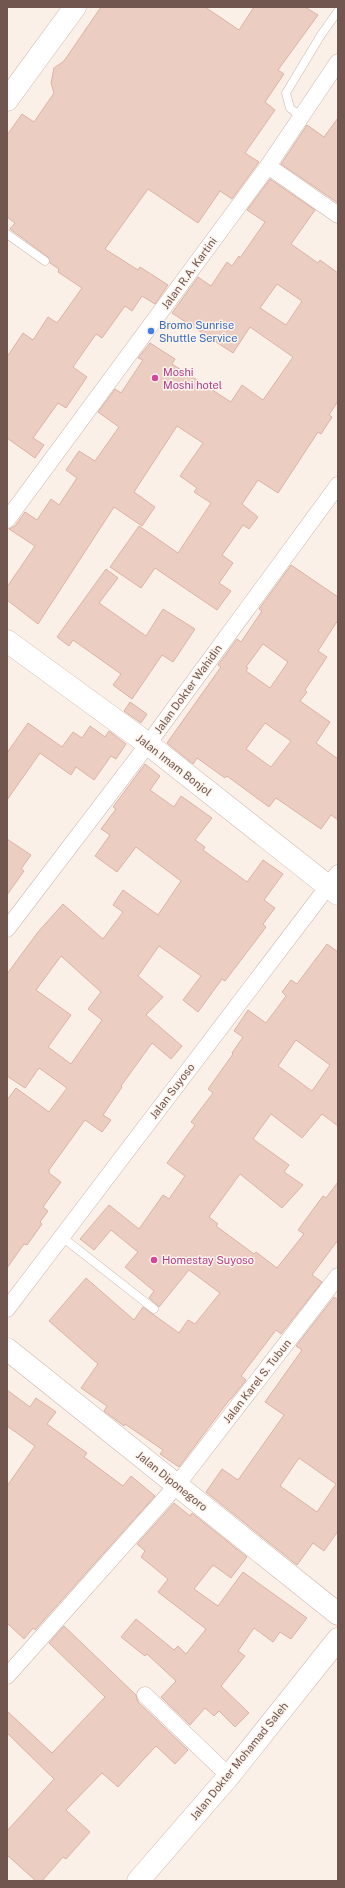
<svg xmlns="http://www.w3.org/2000/svg" width="345" height="1888" viewBox="0 0 345 1888" font-family="'Public Sans',sans-serif">
<style>
.building{fill:#eccdc2;stroke:#ddb2a4;fill-rule:evenodd}
.lines{fill:none;stroke-linecap:round;stroke-linejoin:round}
.lane-casing{stroke:#cab7ae;stroke-width:9}
.street-casing{stroke:#cab7ae;stroke-width:17}
.secondary-casing{stroke:#cfb9af;stroke-width:23}
.lane{stroke:#fff;stroke-width:8}
.street{stroke:#fff;stroke-width:16}
.secondary{stroke:#fff;stroke-width:22}
.shop-dot{fill:#3f7fe0;stroke:#fdf4ed;stroke-width:1.5}
.hotel-dot{fill:#d1479c;stroke:#fdf4ed;stroke-width:1.5}
.labels{text-anchor:middle;dominant-baseline:central;stroke-width:3;stroke-linejoin:round;paint-order:stroke}
.street-label{font-size:11px;fill:#70564e;stroke:#fdf4ed}
.shop-label{font-size:11px;fill:#366cbe;stroke:#fdf4ed;text-anchor:start}
.hotel-label{font-size:11px;fill:#b23c85;stroke:#fdf4ed;text-anchor:start}
</style>
<rect width="100%" height="100%" fill="#faf0e7"/>
<g class="building">
<polygon points="101,7 205,7 239,30 254,7 305,7 318,15 278,70 284,74 265,102 275,110 245,153 259,162 232,199 220,191 198,223 148,189 105,249 138,270 140,267 168,285 155,304 142,296 132,311 125,306 102,338 96,334 73,367 87,377 66,408 58,403 33,438 44,445 35,458 7,438 7,357 23,333 33,340 48,317 57,323 82,288 58,272 59,269 50,263 48,257 10,229 15,223 7,217 7,135 22,114 34,122 54,93 51,83 54,68 64,61"/>
<polygon points="338,118 338,203 281,164 307,125 324,137"/>
<path d="M270,179L315,210L291,244L318,263L320,260L338,273V401L329,415L332,417L321,434L318,432L278,493L258,480L242,504L258,517L249,529L243,525L222,555L233,563L219,583L231,591L217,610L155,568L141,588L110,567L139,526L178,553L211,503L194,492L197,488L180,476L203,443L177,426L134,492L155,507L142,526L114,507L38,624L7,600V587L35,546L9,529L15,526L25,512L37,520L51,499L59,505L77,478L66,470L79,451L95,461L119,427L98,412L115,389L121,393L143,360L138,358L150,343L175,359L172,364L231,402L242,385L263,400L293,357L250,327L233,353L172,313L198,277L211,286L227,262L232,266L239,256L240,258L265,222L247,210ZM277,284L302,301L286,325L260,308Z"/>
<path d="M291,565L338,597V620L318,651L327,657L305,690L307,692L300,701L330,722L316,743L338,759V820L331,815L321,829L276,798L269,807L227,776L225,778L197,758L193,764L167,743L221,667L218,665L237,639L241,642L262,611L259,609ZM263,644L288,662L270,688L246,671L248,668L246,667ZM265,723L291,741L271,767L246,749Z"/>
<polygon points="106,569 118,578 99,603 146,636 163,609 195,629 173,662 162,655 132,699 113,685 121,674 73,640 69,646 57,637"/>
<polygon points="130,702 147,714 141,723 124,711"/>
<polygon points="28,723 62,747 73,732 82,738 90,726 105,737 109,731 126,744 116,759 111,756 94,780 76,767 71,775 40,753 7,800 7,753"/>
<path d="M145,764L160,776L150,790L174,807L181,796L212,818L195,840L205,847L203,850L247,882L263,860L283,874L264,900L275,908L263,924L266,927L257,939L225,981L222,979L198,1012L183,1000L201,976L159,946L138,976L163,997L146,1015L182,1046L171,1059L152,1043L121,1086L122,1087L103,1115L111,1120L102,1132L85,1120L49,1170V1173L61,1182L43,1207L48,1211L40,1222L42,1224L27,1245L24,1244L7,1268V1100L16,1088L49,1112L67,1088L39,1068L25,1088L7,1076V974L38,932L63,904L103,939L123,912L113,905L123,890L158,915L181,881L136,847L117,872L95,856L110,835L101,829L116,809L113,807ZM61,956L101,992L88,1009L102,1020L71,1064L48,1047L71,1015L36,990Z"/>
<polygon points="7,839 31,855 21,869 24,871 7,895"/>
<path d="M327,944L338,952V1126L322,1114L302,1138L271,1114L253,1139L289,1165L284,1172L303,1185L282,1208L240,1174L209,1217L218,1224L216,1226L254,1254L256,1252L277,1268L304,1234L298,1230L323,1196L326,1198L338,1182V1240L312,1275L322,1282L281,1334L276,1330L241,1376L246,1380L231,1399H230L179,1467L160,1454L163,1450L125,1424L124,1426L104,1411L107,1406L81,1388L98,1364L49,1321L86,1278L134,1320L143,1307L179,1333L188,1320L195,1324L220,1293L189,1270L159,1307L149,1298L154,1291L125,1267L138,1252L111,1230L94,1250L80,1239L109,1205L139,1229L163,1195L169,1199L185,1176L167,1163L195,1125L191,1122L213,1093L208,1089L233,1054L232,1053L243,1037L234,1031L248,1010L266,1023L286,996L282,992L291,980L297,984ZM296,1040L330,1065L312,1091L278,1066Z"/>
<path d="M334,1297L338,1300V1531L324,1551L313,1543L297,1565L206,1492L222,1469L238,1480L284,1415L265,1402L302,1350L296,1346ZM299,1458L336,1484L317,1512L280,1486Z"/>
<polygon points="7,1390 30,1407 36,1398 56,1412 47,1424 87,1453 84,1457 123,1486 131,1476 155,1496 35,1630 33,1628 24,1639 7,1623 7,1486 35,1446 7,1426"/>
<polygon points="174,1503 190,1516 192,1513 247,1557 231,1578 213,1565 194,1589 218,1606 243,1572 307,1618 291,1639 280,1632 273,1642 254,1628 238,1651 245,1656 221,1686 249,1713 235,1727 219,1711 214,1716 205,1708 190,1725 161,1697 176,1681 147,1654 145,1656 121,1637 136,1619 174,1650 178,1646 186,1654 206,1629 158,1592 168,1579 141,1557 145,1551 137,1544"/>
<polygon points="64,1626 136,1695 138,1702 188,1750 175,1764 156,1746 118,1787 102,1773 66,1810 90,1832 66,1859 63,1857 42,1881 36,1881 7,1855 7,1831 54,1779 7,1733 7,1711 52,1753 105,1697 49,1643"/>
</g>
<g class="lines">
<g class="lane-casing">
<g id="lane">
<polyline points="301,117 290,108 286,93 321,35 338,11"/>
<polyline points="7,234 45,261"/>
<polyline points="62,1237 154,1309"/>
</g>
</g>
<g class="street-casing">
<g id="street">
<polyline points="268,166 338,215"/>
<polyline points="7,520 268,166 338,62"/>
<polyline points="7,929 148,744 338,485"/>
<polyline points="7,1309 338,873"/>
<polyline points="7,1676 177,1485 338,1276"/>
<polyline points="145,1695 229,1776"/>
</g>
</g>
<g class="secondary-casing">
<g id="secondary">
<polyline points="7,100 75,7"/>
<polyline points="7,641 148,744 338,894"/>
<polyline points="7,1349 338,1614"/>
<polyline points="138,1881 229,1776 338,1639"/>
</g>
</g>
<use href="#lane" class="lane"/>
<use href="#street" class="street"/>
<use href="#secondary" class="secondary"/>
</g>
<circle class="shop-dot" cx="151" cy="331" r="4"/>
<g class="hotel-dot">
<circle cx="155" cy="378" r="4"/>
<circle cx="154" cy="1260" r="4"/>
</g>
<g class="labels">
<g class="street-label">
<text transform="translate(189 273) rotate(-54)">Jalan R.A. Kartini</text>
<text transform="translate(188 689) rotate(-54)">Jalan Dokter Wahidin</text>
<text transform="translate(174 765) rotate(38)">Jalan Imam Bonjol</text>
<text transform="translate(172 1091) rotate(-53)">Jalan Suyoso</text>
<text transform="translate(257 1381) rotate(-52)">Jalan Karel S. Tubun</text>
<text transform="translate(172 1481) rotate(39)">Jalan Diponegoro</text>
<text transform="translate(239 1761) rotate(-51)">Jalan Dokter Mohamad Saleh</text>
</g>
<g class="shop-label">
<text x="159" y="325">Bromo Sunrise<tspan x="159" dy="13">Shuttle Service</tspan></text>
</g>
<g class="hotel-label">
<text x="163" y="372">Moshi<tspan x="163" dy="13">Moshi hotel</tspan></text>
<text x="162" y="1260">Homestay Suyoso</text>
</g>
</g>
<rect width="345" height="1888" fill="none" stroke="#70564e" stroke-width="16"/>
</svg>
